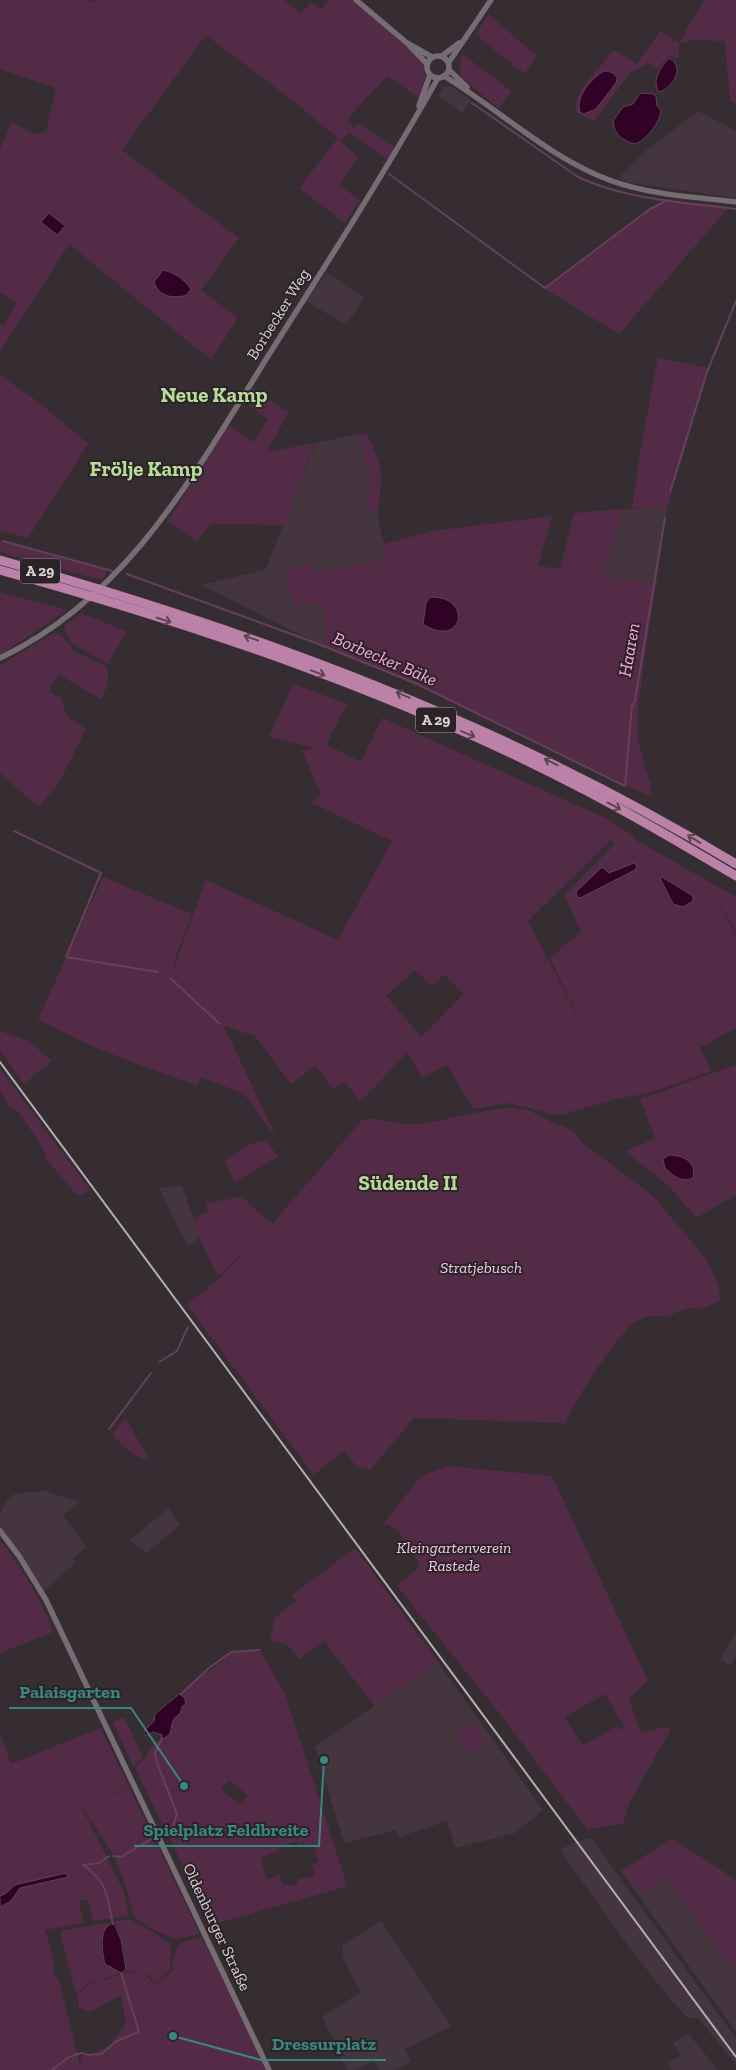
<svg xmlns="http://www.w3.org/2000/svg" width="736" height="2070" viewBox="0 0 736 2070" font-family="'Zilla Slab',serif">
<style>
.built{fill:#44353f}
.green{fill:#542b47;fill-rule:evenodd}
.water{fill:#320126;stroke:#64405a}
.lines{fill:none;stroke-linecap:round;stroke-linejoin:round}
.stream{stroke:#64405a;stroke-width:2}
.minor{stroke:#776c73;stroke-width:5.5}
.highway{stroke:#bc81a8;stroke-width:9}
.rail{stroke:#b4aeb1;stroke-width:2}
.oneway{stroke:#5e4455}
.labels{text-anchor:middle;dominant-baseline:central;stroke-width:4;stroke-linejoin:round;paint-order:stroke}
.shield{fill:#2c2329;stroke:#a49ea1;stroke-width:1}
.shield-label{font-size:15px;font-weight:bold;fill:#d8d2d5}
.street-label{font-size:16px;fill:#d8d2d5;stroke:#2c2329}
.park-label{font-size:16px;font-style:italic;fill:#f4cbe5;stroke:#2c2329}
.water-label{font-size:18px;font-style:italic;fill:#f8a8dd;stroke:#2c2329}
.district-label{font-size:21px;font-weight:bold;fill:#b8dc96;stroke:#2c2329}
.leader{fill:none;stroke:#378883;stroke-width:2}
.callout-dot{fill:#378883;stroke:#2c2329;stroke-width:2}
.callout-label{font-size:18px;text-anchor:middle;font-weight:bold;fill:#378883;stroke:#2c2329;stroke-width:4;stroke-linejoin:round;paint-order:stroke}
</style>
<rect width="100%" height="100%" fill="#362d33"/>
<g class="built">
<polygon points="450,86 471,100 462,113 438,95 443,87"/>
<polygon points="698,111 736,131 736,198 632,183 619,178 648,149"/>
<polygon points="327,272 364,298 346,325 306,301"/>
<polygon points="358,434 371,477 366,508 378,509 379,526 384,544 384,560 312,573 309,563 327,626 321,645 201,585 265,570 316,443"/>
<polygon points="667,508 656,583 604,576 622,509"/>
<polygon points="182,1185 200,1237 188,1247 159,1188"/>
<polygon points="45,1491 80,1502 63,1515 86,1547 73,1559 75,1563 42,1593 0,1531 0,1515 6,1502 13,1495 29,1492"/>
<polygon points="168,1508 180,1525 147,1553 130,1540"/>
<polygon points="736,1633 736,1657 730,1666 720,1659"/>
<polygon points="438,1662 543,1810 515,1833 455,1848 447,1821 399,1837 395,1830 344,1843 315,1747"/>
<polygon points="591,1838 736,2038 736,2064 698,2018 688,2018 670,1999 628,1946 560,1850 573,1843"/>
<polygon points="672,1838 736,1880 736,2032 621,1871"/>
<polygon points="381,1921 451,2026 405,2049 411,2062 394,2070 379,2070 374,2061 354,2070 348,2070 322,2017 361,1992 344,1961 342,1945"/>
<polygon points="689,2034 716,2068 718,2070 672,2070 668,2062 681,2055 673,2043"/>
</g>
<g class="green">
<path d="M0,0H86L93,2L95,0H284L301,13L311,2L321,9L329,0H352L407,46L422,63L426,79L420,99L388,76L356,109L347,121L354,128L358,123L395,148L387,160L349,132L341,141L358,158L339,185L360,200L345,223L299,188L338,138L287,96L206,35L122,150L239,238L201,290L238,318L211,360L69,244L0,352V324L3,326L17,302L0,293V149L12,122L34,134L46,131L56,88L0,69ZM163,270C175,273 183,278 191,289L187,295L158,275Z"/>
<path d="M704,0H736V103L730,100L725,41L691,40L679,44V58L669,55L657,69L648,63L630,73L594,121L576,112C572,94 602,64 614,50L637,64L660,31L679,43Z"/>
<polygon points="489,15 537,56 524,74 475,34"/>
<polygon points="462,54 511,91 498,109 461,76 460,64"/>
<polygon points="668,200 728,208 619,334 545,289 651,210"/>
<polygon points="658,358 709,368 667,508 632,508 641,448"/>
<polygon points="0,375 41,404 88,444 28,538 0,531"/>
<polygon points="252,387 288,413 267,452 315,443 284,525 211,524 196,541 168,521 228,425 254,442 268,419 245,402"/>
<path d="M358,434H367C383,469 383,472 378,509H365L371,477Z"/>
<path d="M622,509L604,576L656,583L638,705L637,735L644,764L651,784V797L417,684L321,645L327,626L320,602L294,606L283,571L309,563L312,573L384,560V544L432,531L552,516L538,566L560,569L574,513ZM430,597C451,602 464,602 454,627L423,624L426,603Z"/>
<polygon points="0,541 106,570 105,577 101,580 0,552"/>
<polygon points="0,592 67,610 0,655"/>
<polygon points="81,613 127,632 107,664 73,644 64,630 65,625"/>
<path d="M54,633H59L76,652L106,666C112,675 106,690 101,699L58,674L49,691L61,698L66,716L86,729L59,782L39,807L0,773V665Z"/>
<path d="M293,684L347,704L326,745L361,762L382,718L603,817L632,835L634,839L736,897V932L708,883L736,935V1028L701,1047L698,1043L711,1071L646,1094L619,1098L560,1115L552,1114L508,1103L473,1109L447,1065L422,1078L407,1052L361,1102L344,1081L334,1089L315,1066L291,1084L255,1036L224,1026L277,1139L244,1094L201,1077L197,1085C143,1067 88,1047 38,1019L103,877L192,914L175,958L173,970L206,880L338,940L392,841L312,803L321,794L302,751L314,748L269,737ZM608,829L614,845L564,895L581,931L550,959L592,1045L528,921L611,839ZM415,970L433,986L443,974L464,993L421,1037L386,996Z"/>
<polygon points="0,1031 29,1041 52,1061 24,1084 0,1050"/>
<path d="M736,1065V1195L696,1218C676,1191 653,1171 625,1152L655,1138L640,1099Z"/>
<polygon points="0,1069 90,1190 81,1195 76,1194 45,1158 44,1150 21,1115 10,1107 0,1091"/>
<path d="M513,1108L531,1111L544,1119L572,1130L584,1144L652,1195L707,1260L718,1285L721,1301L700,1309L688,1308L667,1316H647L631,1324L606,1355L581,1393L565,1423L414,1418L370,1470L357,1467L344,1450L314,1475L187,1305L220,1278L251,1245L218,1277L200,1239L194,1218L209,1211L206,1203L242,1197L272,1224L362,1120C381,1116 398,1126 416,1124C449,1121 480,1109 513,1108Z"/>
<polygon points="266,1140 278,1157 234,1182 225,1160 248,1145"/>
<polygon points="125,1418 149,1458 146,1461 134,1455 112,1435"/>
<path d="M448,1466L552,1476L648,1681L629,1699L641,1733L664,1727L671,1729L629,1803L623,1824L587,1829L504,1719L397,1586L420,1566C410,1547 404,1532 384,1523L421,1476ZM605,1694L624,1727L619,1730L617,1726L583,1746L564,1717Z"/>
<path d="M0,1540C24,1572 39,1595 53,1632L0,1653Z"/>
<polygon points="355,1548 438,1662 375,1706 324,1641 299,1659 288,1645 270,1640 275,1618 296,1601 292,1595"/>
<path d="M242,1651L260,1652L284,1691L346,1882L345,1887L214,1924L211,1923L135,1768L144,1759L155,1742L163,1739L171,1730L172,1722L182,1710L184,1697L181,1694L197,1678L210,1671L231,1652ZM229,1780L248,1796L240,1805L221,1789ZM297,1841L298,1845L304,1843L306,1848L314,1845L319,1862L312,1864L315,1875L297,1880L298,1884L291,1886L283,1885L280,1875L267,1879L260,1857L279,1851L278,1847Z"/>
<polygon points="124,1717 143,1757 133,1766 113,1723"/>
<polygon points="473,1721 486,1745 469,1754 456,1730"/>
<path d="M100,1728L129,1786L82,1808L123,1890L129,1916L93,1921L88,1899L79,1901L83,1923L45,1930L55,1966L52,1968L55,1977H58L80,2065L82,2064L80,2056C106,2051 112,2046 126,2023L121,1995L90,2012L79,2008L77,1995L91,1982C118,1982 131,1958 155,1984L172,1971L174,1956L180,1943L201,1937L206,1945L266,2070H0V1907L11,1901L20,1888L67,1877L15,1885L5,1894L0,1896V1734L11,1764Z"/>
<polygon points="129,1787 200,1934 176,1939 154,1930 137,1919 133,1914 126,1886 113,1854 83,1808"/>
<polygon points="672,1839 736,1882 736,1960 729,1964 666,1878 642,1894 623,1871"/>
<path d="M131,1920C137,1923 168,1940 171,1945L170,1970L155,1983L148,1975L127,1970C125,1952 122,1938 115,1921Z"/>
<path d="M109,1923C99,1935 100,1950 105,1964L119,1973L99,1981H91L76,1994L60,1931Z"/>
</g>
<g class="water">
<path d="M669,58C671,59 674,61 675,63C682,75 669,89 659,92C651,79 661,68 669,58Z"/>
<path d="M604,71C610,71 614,73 617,78L616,83L596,109L584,114L580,112C575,96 592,78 604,71Z"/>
<path d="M640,93L654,94L656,97L657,106L661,110C660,123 647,139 635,144C622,141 614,134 613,121L623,107L633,104Z"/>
<polygon points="49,213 65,226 57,235 41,222"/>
<path d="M163,270C175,273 183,278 191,289L187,295C173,299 159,297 154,282Z"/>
<path d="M430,597C474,596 463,650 423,624L426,603Z"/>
<polygon points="634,863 637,866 635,870 580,898 577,897 576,892 602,867 609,873"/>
<polygon points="662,877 693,896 693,901 683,907 673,904 660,878"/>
<path d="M669,1155C683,1155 697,1162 693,1178C681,1183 674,1176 665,1168L663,1159Z"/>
<path d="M179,1694L184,1697L186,1703L182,1707L180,1714C171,1718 172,1727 170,1734L163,1739L161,1737L162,1735L153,1732L145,1736L144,1731L154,1721L155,1714Z"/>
<polygon points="66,1873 68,1877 20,1888 11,1901 0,1907 0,1896 5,1894 15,1885"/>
<path d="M114,1923L121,1940L126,1969L121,1973L105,1964C102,1952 98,1926 114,1923Z"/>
</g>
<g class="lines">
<g class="stream">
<path d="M472,103L578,177C627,200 683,202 736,209"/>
<polyline points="389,174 545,288 650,209 668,200"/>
<polyline points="670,492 707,372 736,301"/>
<polyline points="3,541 112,571"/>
<polyline points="127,574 316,643 417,684 625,786 632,706 635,700 665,518"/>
<polyline points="14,831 101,873 66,957 158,972"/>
<polyline points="170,978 220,1024"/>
<polyline points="159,1362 177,1351 188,1327"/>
<polyline points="109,1429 151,1373"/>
<polyline points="181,1694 209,1668 231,1652 260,1650"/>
<polyline points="162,1738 155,1753 157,1763 177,1814 172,1830 164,1833"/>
<path d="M109,1856L99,1863L83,1865C109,1883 106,1895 113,1924"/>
<polyline points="113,1856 121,1857 153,1838"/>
<polyline points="52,2070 69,2057 81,2053 90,2055 101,2054 117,2041 139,2032 121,1973"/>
</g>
<g class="minor">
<polyline points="356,0 407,43 432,57"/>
<polyline points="410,46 427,64"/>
<circle cx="438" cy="67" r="11"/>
<polyline points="442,56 459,43"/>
<polyline points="449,62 491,0"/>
<polyline points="449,70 467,87"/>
<path d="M444,76C500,110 550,159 612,181C651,195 695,197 736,202"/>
<polyline points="419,106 430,75"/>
<path d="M0,658C133,594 199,465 275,345C331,257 387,169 438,78"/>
<polyline points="0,1531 19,1556 46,1600 269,2070"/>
</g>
<g class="highway">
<path d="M0,560C259,633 505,724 736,864"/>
<path d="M0,570C198,625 396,692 579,787C632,814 684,845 736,876"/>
</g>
<polyline class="rail" points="0,1062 736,2057"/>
</g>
<defs><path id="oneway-shaft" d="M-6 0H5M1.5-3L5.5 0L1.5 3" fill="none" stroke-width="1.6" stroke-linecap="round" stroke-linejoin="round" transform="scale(1.25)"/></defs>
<g class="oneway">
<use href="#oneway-shaft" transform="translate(164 620) rotate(18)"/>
<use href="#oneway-shaft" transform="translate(251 638) rotate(-161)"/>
<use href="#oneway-shaft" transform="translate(318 673) rotate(20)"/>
<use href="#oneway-shaft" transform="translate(403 695) rotate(-157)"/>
<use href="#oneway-shaft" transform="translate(468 734) rotate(23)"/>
<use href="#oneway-shaft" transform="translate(551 762) rotate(-154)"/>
<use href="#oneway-shaft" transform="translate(614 806) rotate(28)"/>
<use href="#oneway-shaft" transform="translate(694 839) rotate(-149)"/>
</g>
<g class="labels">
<g class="shield">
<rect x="20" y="558.5" width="40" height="25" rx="4"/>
<rect x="416" y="707.5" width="40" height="25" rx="4"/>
</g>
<g class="shield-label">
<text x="40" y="571">A 29</text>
<text x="436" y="720">A 29</text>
</g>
<g class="street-label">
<text transform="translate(278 314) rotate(-58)">Borbecker Weg</text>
<text transform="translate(217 1927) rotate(65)">Oldenburger Straße</text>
</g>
<g class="park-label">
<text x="481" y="1267">Stratjebusch</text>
<text x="454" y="1547">Kleingartenverein<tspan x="454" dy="18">Rastede</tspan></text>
</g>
<g class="water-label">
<text transform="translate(629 650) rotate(-80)">Haaren</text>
<text transform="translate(385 659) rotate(23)">Borbecker Bäke</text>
</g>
<g class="district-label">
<text x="214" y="394">Neue Kamp</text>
<text x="146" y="468">Frölje Kamp</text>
<text x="408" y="1182">Südende II</text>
</g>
</g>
<path class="leader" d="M184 1786L131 1708H9M324 1760L319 1846H134M173 2036L261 2060H386"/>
<g class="callout-dot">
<circle cx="184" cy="1786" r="5"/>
<circle cx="324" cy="1760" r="5"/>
<circle cx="173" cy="2036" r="5"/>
</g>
<g class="callout-label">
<text x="70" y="1698">Palaisgarten</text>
<text x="226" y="1836">Spielplatz Feldbreite</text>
<text x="324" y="2050">Dressurplatz</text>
</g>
</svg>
